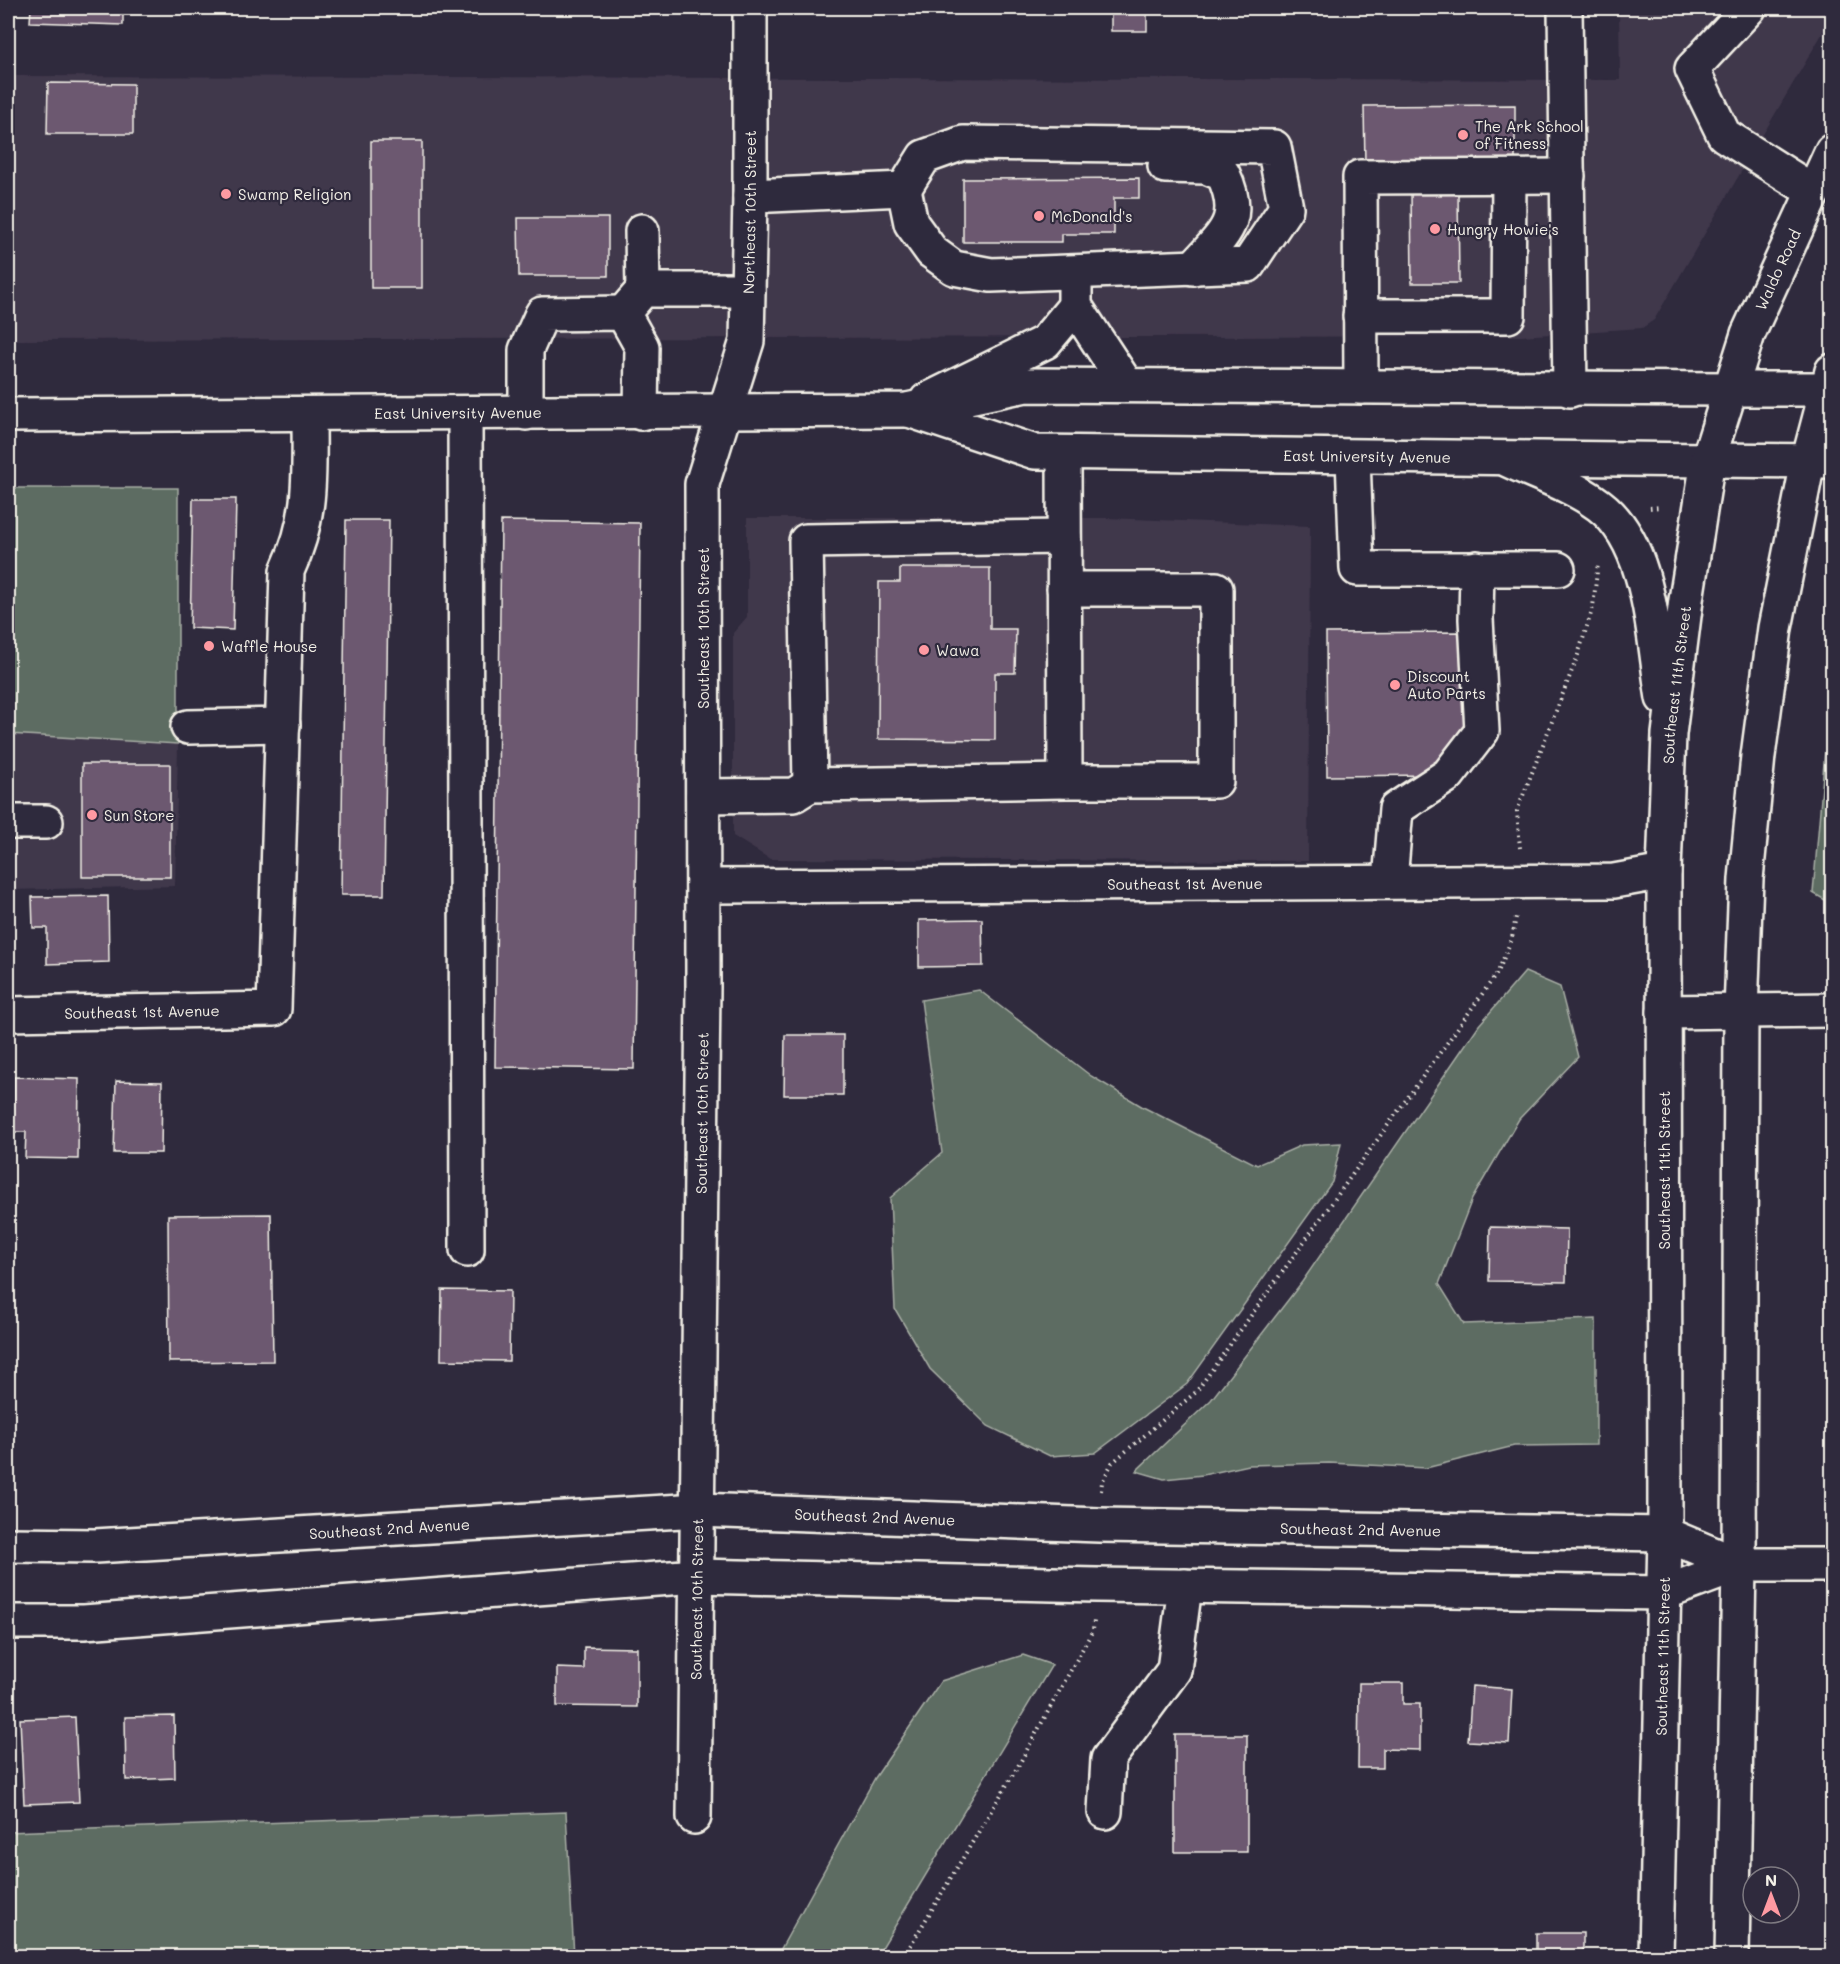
<svg xmlns="http://www.w3.org/2000/svg" width="1840" height="1964" viewBox="0 0 1840 1964" font-family="Mali,sans-serif">
<style>
.built{fill:#41384c}
.green{fill:#5d6c62;stroke:#a8aea5;stroke-width:1.5}
.building{fill:#6c5870;stroke:#f4f1e8;stroke-width:1.5}
.lines{fill:none;stroke-linecap:round;stroke-linejoin:round}
.minor-casing{stroke:#f4f1e8;stroke-width:38}
.major-casing{stroke:#f4f1e8;stroke-width:38}
.highway-casing{stroke:#f4f1e8;stroke-width:38}
.path{stroke:#f4f1e8;stroke-width:4;stroke-dasharray:1.5 4.5;stroke-linecap:butt}
.minor{stroke:#2f2a3d;stroke-width:33}
.major{stroke:#2f2a3d;stroke-width:33}
.highway{stroke:#2f2a3d;stroke-width:33}
.poi-dot{fill:#ff9aa2;stroke:#2f2a3d;stroke-width:2}
.labels{text-anchor:middle;dominant-baseline:central;stroke-width:4.5;stroke-linejoin:round;paint-order:stroke}
.poi-label{font-size:15px;fill:#f4f1e8;stroke:#2f2a3d;text-anchor:start}
.street-label{font-size:15px;fill:#f4f1e8;stroke:#2f2a3d}
</style>
<rect width="100%" height="100%" fill="#2f2a3d"/>
<filter id="ink" filterUnits="userSpaceOnUse"><feTurbulence type="fractalNoise" baseFrequency=".0167" numOctaves="2"/><feDisplacementMap in="SourceGraphic" scale="12" xChannelSelector="R" yChannelSelector="G"/><feConvolveMatrix kernelMatrix="1 2 1 2 8 2 1 2 1" color-interpolation-filters="sRGB"/></filter>
<g filter="url(#ink)">
<g class="built">
<polygon points="1619,8 1832,8 1832,17 1654,320 1642,328 1520,336 9,340 9,76 1620,80"/>
<polygon points="747,518 1105,518 1310,526 1308,861 770,859 733,836 733,633 747,617"/>
<polygon points="8,734 178,744 175,886 8,890"/>
</g>
<g class="green">
<polygon points="8,488 178,488 178,744 8,734"/>
<polygon points="1832,668 1832,904 1813,893"/>
<polygon points="1525,972 1560,987 1578,1057 1519,1119 1472,1199 1439,1284 1464,1324 1596,1319 1596,1445 1514,1446 1426,1468 1329,1463 1249,1465 1203,1475 1164,1479 1136,1471 1211,1400 1302,1282 1479,1025"/>
<polygon points="979,990 1091,1076 1143,1107 1257,1165 1302,1145 1341,1143 1332,1182 1187,1384 1095,1453 1050,1456 988,1426 930,1369 895,1309 890,1198 942,1153 921,1000"/>
<polygon points="1023,1655 1052,1665 877,1956 777,1956 875,1778 941,1681"/>
<polygon points="566,1812 574,1956 8,1956 8,1832"/>
</g>
<g class="building">
<polygon points="31,8 123,8 123,25 30,22"/>
<rect x="1111" y="8" width="36" height="23"/>
<polygon points="48,83 133,84 133,134 47,134"/>
<polygon points="1515,105 1515,162 1365,163 1364,106"/>
<rect x="371" y="141" width="51" height="147"/>
<polygon points="1139,178 1139,198 1114,198 1114,234 1062,234 1062,242 963,242 963,179"/>
<polygon points="1411,190 1458,190 1459,283 1412,283"/>
<polygon points="518,218 608,218 608,276 519,276"/>
<polygon points="193,499 236,499 233,630 190,628"/>
<polygon points="346,520 389,520 384,895 341,895"/>
<polygon points="501,521 640,523 634,1069 495,1067"/>
<polygon points="900,568 990,568 990,629 1016,629 1015,673 995,673 995,740 878,739 879,582 900,582"/>
<polygon points="1463,632 1464,736 1438,775 1327,776 1326,633"/>
<rect x="82" y="764" width="88" height="113"/>
<polygon points="108,896 109,962 47,964 47,928 33,928 32,897"/>
<polygon points="982,919 983,966 919,967 919,920"/>
<polygon points="785,1035 843,1035 843,1095 784,1095"/>
<polygon points="14,1077 79,1079 78,1159 25,1158 26,1132 13,1132"/>
<polygon points="116,1081 162,1082 161,1153 114,1153"/>
<polygon points="271,1214 273,1361 169,1362 168,1215"/>
<polygon points="1490,1227 1567,1229 1566,1282 1489,1281"/>
<polygon points="442,1290 510,1291 509,1361 441,1360"/>
<polygon points="584,1647 637,1648 637,1707 557,1706 557,1668 584,1669"/>
<polygon points="1359,1683 1403,1683 1403,1704 1420,1704 1420,1750 1383,1749 1383,1768 1358,1768"/>
<polygon points="1472,1686 1512,1689 1509,1743 1468,1741"/>
<polygon points="174,1716 175,1778 126,1780 125,1717"/>
<polygon points="75,1717 79,1802 24,1804 20,1719"/>
<rect x="1175" y="1735" width="72" height="117"/>
<rect x="1536" y="1933" width="47" height="23"/>
</g>
<g class="lines">
<g class="minor-casing">
<g id="minor">
<polyline points="1565,8 1570,390"/>
<polyline points="1749,8 1692,69 1724,135 1814,192"/>
<polygon points="963,143 1274,147 1286,208 1248,265 991,275 954,268 932,252 911,223 904,189 924,157"/>
<path d="M1165,166L1206,167L1223,174C1245,221 1224,233 1193,268"/>
<polyline points="750,196 904,189"/>
<polyline points="642,231 643,290"/>
<polyline points="1075,286 1075,306 1126,384"/>
<polyline points="623,313 643,290 748,290"/>
<polyline points="1360,316 1508,316 1509,177"/>
<polyline points="1361,387 1360,177 1568,176"/>
<polyline points="927,400 1045,342 1075,306"/>
<polyline points="465,413 467,1250"/>
<polyline points="526,413 526,350 542,314 623,313 642,347 641,413"/>
<polyline points="1064,453 1065,781 1216,781 1216,589 1064,589"/>
<polyline points="1353,457 1357,569 1558,569"/>
<polyline points="1064,537 806,541 810,785 1065,781"/>
<polyline points="188,727 283,725"/>
<polyline points="703,796 794,795 810,785"/>
<polyline points="8,822 46,822"/>
<polyline points="1390,881 1396,809 1448,775 1482,731 1476,619 1477,568"/>
<path id="s1" d="M703,886L1614,881L1664,872"/>
<polyline points="1664,1012 1832,1010"/>
<path id="s2" d="M8,1014L274,1009L287,571C313,516 309,473 309,414"/>
<path id="s3" d="M8,1545L95,1546L699,1510L1099,1525L1665,1534L1739,1565"/>
<polyline points="8,1622 84,1622 697,1576 1096,1585 1664,1593 1739,1565 1832,1565"/>
<polyline points="1105,1812 1108,1759 1174,1670 1185,1586"/>
<path id="s4" d="M694,1817L703,987L702,484L747,341L750,196V8"/>
</g>
</g>
<g class="major-casing">
<g id="major">
<path id="s5" d="M909,410L1035,452L1708,460"/>
<path id="s6" d="M8,415L907,410L1026,385L1728,389"/>
</g>
</g>
<g class="highway-casing">
<g id="highway">
<polyline points="1728,389 1832,389"/>
<path d="M1508,460C1538,474 1572,485 1599,505C1651,544 1653,637 1663,698"/>
<polyline points="1708,460 1832,461"/>
<path id="s7" d="M1656,1956L1665,1534L1664,872L1669,734L1686,600L1708,460L1748,334L1832,151"/>
<polyline points="1732,1956 1739,1565 1741,1011 1746,879 1758,756 1775,628 1808,462 1832,371"/>
</g>
</g>
<g class="path">
<polyline points="1650,508 1661,507"/>
<polyline points="1520,848 1517,811 1578,655 1593,607 1598,563"/>
<polyline points="1101,1491 1102,1482 1112,1463 1196,1392 1498,972 1512,938 1516,917"/>
<polyline points="904,1956 1017,1768 1093,1630 1094,1621"/>
</g>
<use href="#minor" class="minor"/>
<use href="#major" class="major"/>
<use href="#highway" class="highway"/>
</g>
</g>
<g class="poi-dot">
<circle cx="1463" cy="135" r="6"/>
<circle cx="226" cy="194" r="6"/>
<circle cx="1039" cy="216" r="6"/>
<circle cx="1435" cy="229" r="6"/>
<circle cx="209" cy="646" r="6"/>
<circle cx="924" cy="650" r="6"/>
<circle cx="1395" cy="685" r="6"/>
<circle cx="92" cy="815" r="6"/>
</g>
<g class="labels">
<g class="poi-label">
<text x="1475" y="126">The Ark School<tspan x="1475" dy="17">of Fitness</tspan></text>
<text x="238" y="194">Swamp Religion</text>
<text x="1051" y="216">McDonald's</text>
<text x="1447" y="229">Hungry Howie's</text>
<text x="221" y="646">Waffle House</text>
<text x="936" y="650">Wawa</text>
<text x="1407" y="676">Discount<tspan x="1407" dy="17">Auto Parts</tspan></text>
<text x="104" y="815">Sun Store</text>
</g>
<g class="street-label">
<text stroke="none"><textPath href="#s4" startOffset="1612">Northeast 10th Street</textPath></text>
<text stroke="none"><textPath href="#s7" startOffset="1702">Waldo Road</textPath></text>
<text stroke="none"><textPath href="#s6" startOffset="450">East University Avenue</textPath></text>
<text stroke="none"><textPath href="#s5" startOffset="465">East University Avenue</textPath></text>
<text transform="translate(703 628) rotate(-90)">Southeast 10th Street</text>
<text stroke="none"><textPath href="#s7" startOffset="1272">Southeast 11th Street</textPath></text>
<text stroke="none"><textPath href="#s1" startOffset="482">Southeast 1st Avenue</textPath></text>
<text stroke="none"><textPath href="#s2" startOffset="134">Southeast 1st Avenue</textPath></text>
<text stroke="none"><textPath href="#s4" startOffset="704">Southeast 10th Street</textPath></text>
<text transform="translate(1664 1170) rotate(-90)">Southeast 11th Street</text>
<text stroke="none"><textPath href="#s3" startOffset="868">Southeast 2nd Avenue</textPath></text>
<text stroke="none"><textPath href="#s3" startOffset="382">Southeast 2nd Avenue</textPath></text>
<text stroke="none"><textPath href="#s3" startOffset="1354">Southeast 2nd Avenue</textPath></text>
<text stroke="none"><textPath href="#s4" startOffset="218">Southeast 10th Street</textPath></text>
<text stroke="none"><textPath href="#s7" startOffset="300">Southeast 11th Street</textPath></text>
</g>
</g>
<rect width="1840" height="1964" fill="none" stroke="#2f2a3d" stroke-width="30"/>
<rect x="15" y="15" width="1810" height="1934" fill="none" stroke="#f4f1e8" stroke-width="2" filter="url(#ink)"/>
<g transform="translate(1771 1895)"><circle r="28" fill="#2f2a3d" stroke="#7e7a81" stroke-width="1.5"/>
<path d="M0-4.5L10 22L0 15L-10 22Z" fill="#ff9aa2"/>
<text y="-9" font-size="16" font-weight="bold" text-anchor="middle" fill="#f4f1e8">N</text>
</g>
</svg>
